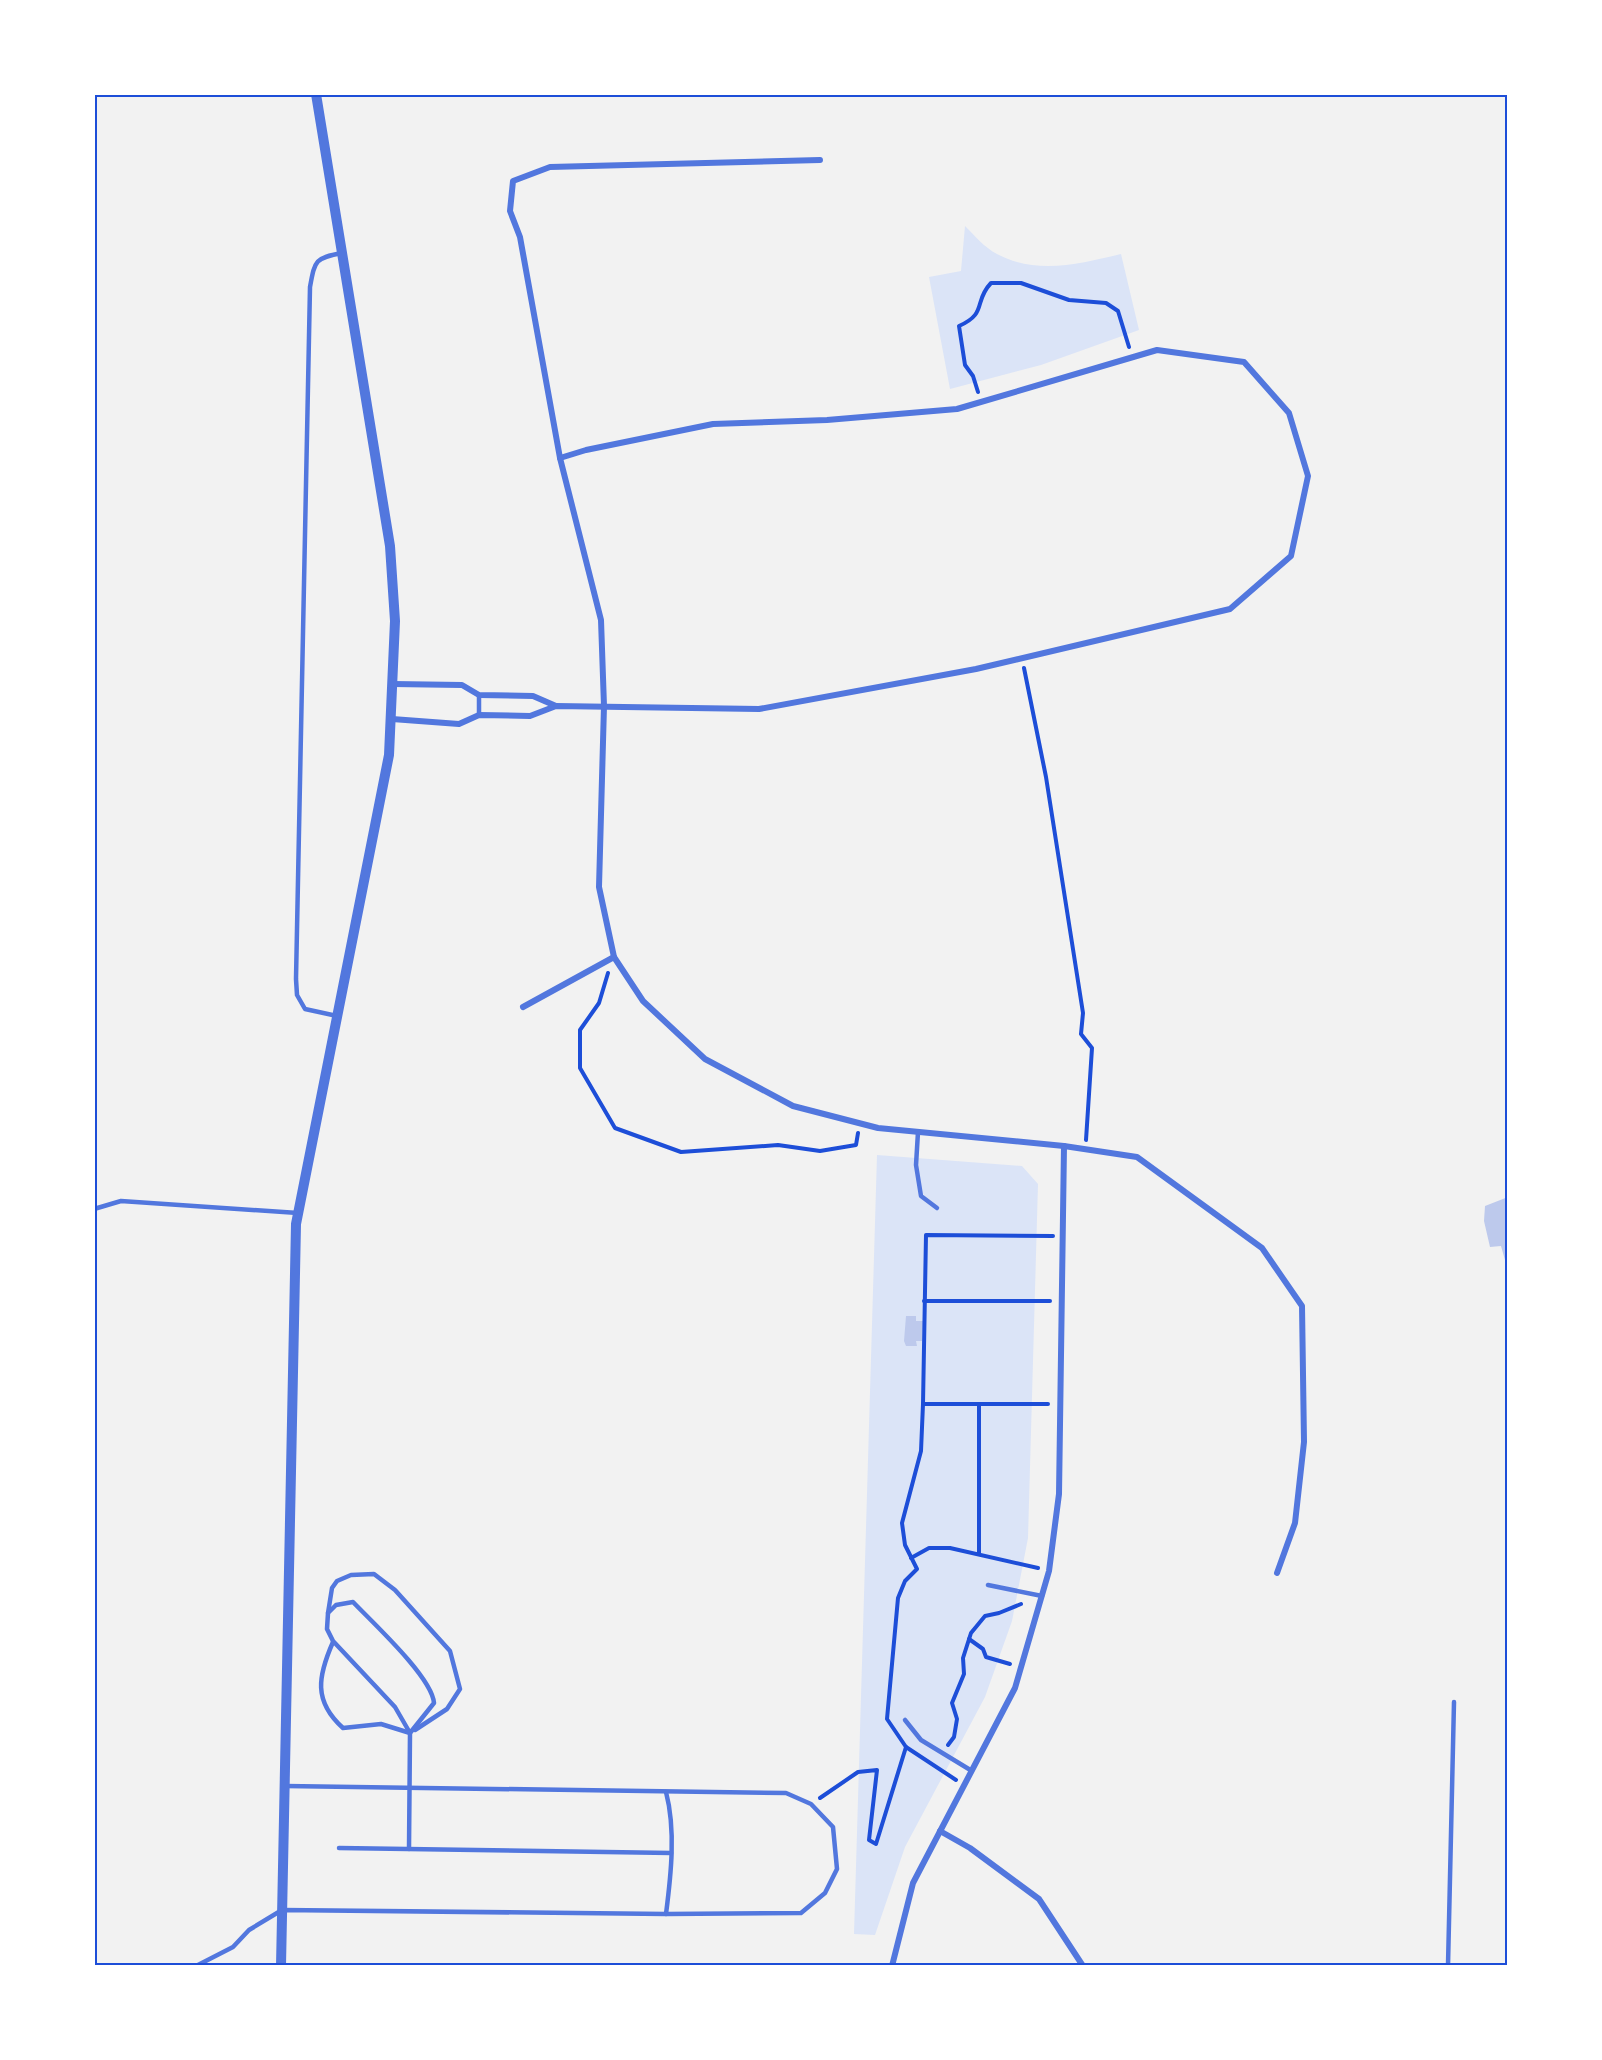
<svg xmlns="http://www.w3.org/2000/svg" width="1602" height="2060" viewBox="0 0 1602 2060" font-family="'IBM Plex Serif',serif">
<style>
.green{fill:#dbe4f7}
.building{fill:#bdc9ec}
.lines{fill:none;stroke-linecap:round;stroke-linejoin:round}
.path{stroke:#1d4ed8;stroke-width:4}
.service{stroke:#5277de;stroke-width:4.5}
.minor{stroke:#5277de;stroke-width:6}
.tertiary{stroke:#5277de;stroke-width:10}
.neatline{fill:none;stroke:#1d4ed8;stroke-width:2}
</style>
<rect width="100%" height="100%" fill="#f2f2f2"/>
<g class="green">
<path d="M965,226C974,235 985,248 997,254C1037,275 1079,264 1121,254L1139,330L1041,365L950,389L929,277L961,271Z"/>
<polygon points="877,1155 1022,1166 1038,1184 1028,1538 1012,1621 985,1697 905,1847 875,1935 854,1934"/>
</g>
<g class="building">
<polygon points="1508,1197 1508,1267 1507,1267 1501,1246 1490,1247 1484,1221 1485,1206"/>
<polygon points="906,1316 916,1316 916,1321 923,1321 922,1341 916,1341 917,1346 906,1346 904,1341"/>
</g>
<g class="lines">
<g class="path">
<path d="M978,392L973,376L965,365L959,326C988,313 973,302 991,283H1021L1069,300L1106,303L1118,311L1129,347"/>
<polyline points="1024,668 1046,777 1083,1013 1081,1034 1092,1048 1086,1140"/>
<polyline points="608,973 599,1003 580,1030 580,1068 615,1128 681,1152 778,1145 820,1151 856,1145 858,1133"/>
<polyline points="924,1301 1050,1301"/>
<polyline points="923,1404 926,1235 1053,1236"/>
<polyline points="979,1404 979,1554"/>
<polyline points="911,1558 929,1548 950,1548 1038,1568"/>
<polyline points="969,1639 983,1649 986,1657 1010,1664"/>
<polyline points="948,1745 954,1737 957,1719 952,1703 964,1674 963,1658 971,1633 985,1616 999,1613 1021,1604"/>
<polyline points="956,1780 906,1747 887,1719 898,1598 905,1581 917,1569 905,1545 902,1523 921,1451 923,1404 1048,1404"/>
<polyline points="820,1798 858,1772 877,1770 869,1840 876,1844 906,1747"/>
</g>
<g class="service">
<polyline points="479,715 479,695"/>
<path d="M337,1016L305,1009L297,995L296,979L310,287C315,260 315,258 342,253"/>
<polyline points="918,1132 916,1165 921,1196 937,1208"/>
<polyline points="94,1209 121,1201 298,1213"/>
<polyline points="988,1585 1042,1596"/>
<polyline points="328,1613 332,1588 337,1581 351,1575 374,1574 395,1590 450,1651 460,1689 447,1709 415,1730"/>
<path d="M333,1642C318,1676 313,1701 343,1728L381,1724L410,1733"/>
<polyline points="905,1720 921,1740 972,1771"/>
<path d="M666,1792C676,1830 671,1875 666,1914"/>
<polyline points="339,1848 671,1853"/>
<path d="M409,1849L410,1733L395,1707L333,1641L327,1629L328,1613L336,1605L353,1602C372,1622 432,1677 434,1703L410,1733"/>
<polyline points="196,1966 233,1947 249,1930 282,1910 666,1914 801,1913 825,1893 837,1869 833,1827 811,1804 786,1793 285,1786"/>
<polyline points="1448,1966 1454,1702"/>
</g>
<g class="minor">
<polyline points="820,160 550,167 513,181 510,211 520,237 560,458 601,620 604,706 599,887 614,957 643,1001 705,1059 793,1106 878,1128 1064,1146 1137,1157 1262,1248 1302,1306 1304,1442 1295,1523 1277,1573"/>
<polyline points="393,684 462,685 479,695 533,696 556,706"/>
<polyline points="392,719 459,724 479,715 530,716 556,706 759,709 976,669 1230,609 1291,556 1308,476 1289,413 1244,362 1157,350 957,409 827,420 713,424 586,450 560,458"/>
<polyline points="523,1007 614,957"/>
<polyline points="940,1831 970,1848 1039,1899 1083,1966"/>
<polyline points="892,1966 913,1883 1015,1688 1049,1571 1059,1494 1064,1146"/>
</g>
<polyline class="tertiary" points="281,1966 296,1224 389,755 395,621 390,546 316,94"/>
</g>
<rect width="1602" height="2060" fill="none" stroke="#ffffff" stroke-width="192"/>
<rect x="96" y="96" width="1410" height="1868" class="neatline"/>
</svg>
